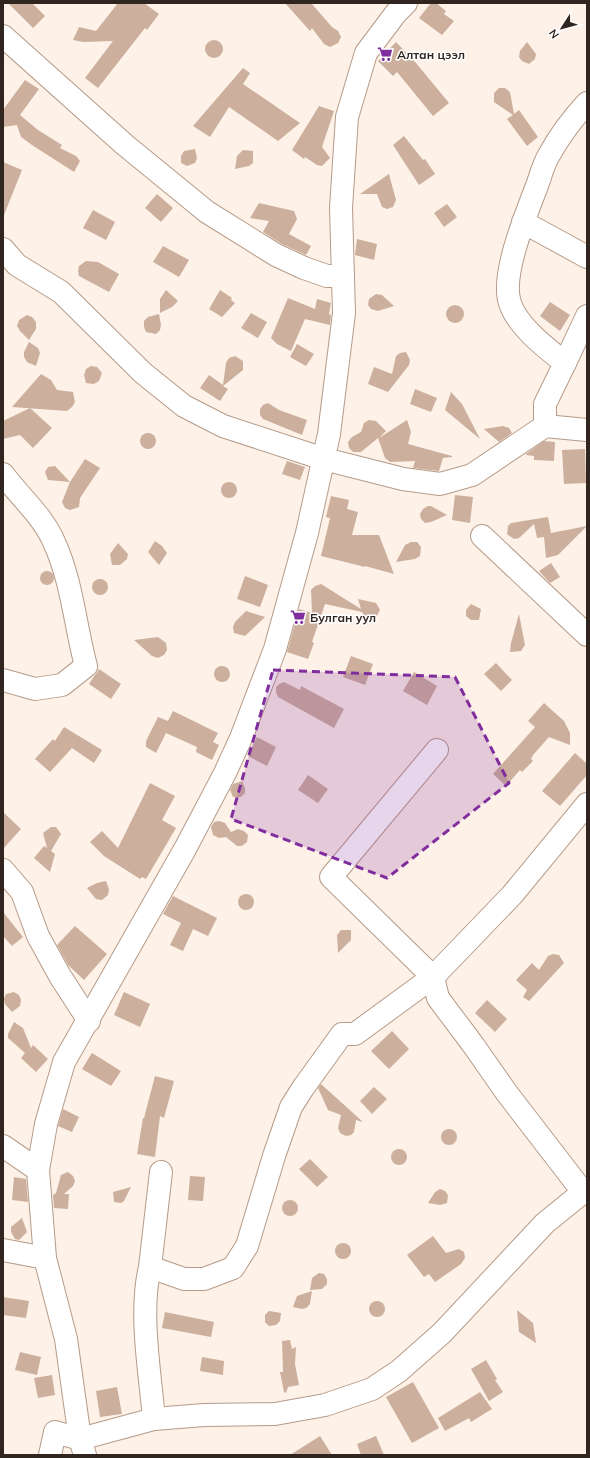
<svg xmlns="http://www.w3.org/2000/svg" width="590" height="1458" viewBox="0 0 590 1458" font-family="Mulish,sans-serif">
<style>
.building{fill:#ccb09d}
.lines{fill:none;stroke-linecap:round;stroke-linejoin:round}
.street-casing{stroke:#b69b88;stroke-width:24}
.street{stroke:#fff;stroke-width:22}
.marked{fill:#802d9d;fill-opacity:0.2;stroke:#802d9d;stroke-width:3;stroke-dasharray:8 5;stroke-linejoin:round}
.labels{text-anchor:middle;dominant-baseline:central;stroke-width:3;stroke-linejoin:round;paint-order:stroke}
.poi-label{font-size:12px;font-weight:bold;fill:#31261f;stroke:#fff;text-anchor:start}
</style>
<rect width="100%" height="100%" fill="#fdf1e8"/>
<g class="building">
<polygon points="8,3 32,3 45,16 33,28"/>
<polygon points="118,3 144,3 159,14 147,30 145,28 98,88 85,78 113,41 83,42 73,40 79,27 96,31"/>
<polygon points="285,3 311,3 332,27 338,31 341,37 338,43 330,47 324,44 312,28 310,31"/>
<polygon points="431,3 436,3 446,11 444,14 454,21 442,35 419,18"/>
<circle cx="214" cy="49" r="9"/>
<polygon points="396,42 416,63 449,103 433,116 397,72 393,76 378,61"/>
<polygon points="527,42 536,54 535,59 529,64 522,61 519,57 520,51"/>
<polygon points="243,68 250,73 243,84 300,123 278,141 229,107 210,137 193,126"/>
<polygon points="25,80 39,89 20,115 38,130 62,145 60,148 76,156 80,161 74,172 32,145 21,137 17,125 3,127 3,110"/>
<polygon points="499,88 505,88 510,92 514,114 519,110 538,137 527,146 507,119 513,115 494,102 494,93"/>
<polygon points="319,106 334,111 322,147 330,158 322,166 317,165 305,157 304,159 292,150"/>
<polygon points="404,136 423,160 425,159 435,174 419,185 393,145"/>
<polygon points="195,149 197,158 195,163 187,166 181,163 181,156 184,151"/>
<polygon points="243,150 253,151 253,163 249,166 235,169 237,156"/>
<polygon points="3,162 22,170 4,215 3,215"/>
<polygon points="389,174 396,200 393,207 387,209 382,207 377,194 360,194"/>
<polygon points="157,194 173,208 161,222 145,208"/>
<polygon points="259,203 294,211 297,219 289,234 311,246 306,255 282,244 263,232 269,221 250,218"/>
<polygon points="447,204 457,217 444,227 434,213"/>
<polygon points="93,210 115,222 106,240 83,228"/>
<polygon points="357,239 377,244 374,260 355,255"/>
<polygon points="163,246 189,260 179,277 153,262"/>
<polygon points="86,261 98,262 119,274 109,292 79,276 78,271 79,266"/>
<polygon points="166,290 178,301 172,307 160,313 160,299"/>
<polygon points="220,290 232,298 231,300 235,303 222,317 209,309"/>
<polygon points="376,294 382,295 394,306 378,311 371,309 368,305 369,299"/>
<polygon points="288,298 315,309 317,299 331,303 329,314 331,315 330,325 305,319 291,351 277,344 271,338"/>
<polygon points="550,302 570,315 560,331 540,316"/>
<circle cx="455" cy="314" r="9"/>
<polygon points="251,313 267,322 258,338 241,328"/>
<polygon points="159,314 161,325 160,330 156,334 146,332 144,327 144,321 148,317"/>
<polygon points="27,315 32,317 36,322 36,329 29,340 20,331 17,326 19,320"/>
<polygon points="29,342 38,348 40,353 36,366 27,362 24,357 24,352"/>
<polygon points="297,344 314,354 306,366 290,357"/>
<polygon points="406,352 410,360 409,365 388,392 368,384 374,367 392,374 396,356 400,353"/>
<polygon points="235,356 243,361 243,370 223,386 228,389 220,401 200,388 209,375 223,385 226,363 229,358"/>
<polygon points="91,366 97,367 102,373 99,381 94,384 86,383 84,375 86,369"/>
<polygon points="41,374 51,380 57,390 73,392 75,402 72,407 67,411 12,407"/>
<polygon points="415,389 437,398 431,412 410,404"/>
<polygon points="451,392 462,404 480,439 445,410"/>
<polygon points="268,403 279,410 307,420 302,435 263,419 260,415 260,409 263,405"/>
<polygon points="30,408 52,428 33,448 20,435 3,439 3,421"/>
<polygon points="369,420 376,421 386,431 379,438 407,420 411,432 408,444 452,456 452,457 443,458 439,471 413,468 415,461 390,462 385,458 378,438 361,452 353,452 349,448 348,442 352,437 361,432 364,423"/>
<polygon points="503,426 509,428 512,433 499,442 484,429"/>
<circle cx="148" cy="441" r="8"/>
<polygon points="544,441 555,442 554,461 534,460 534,456 526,455 526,454"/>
<polygon points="585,449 586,483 564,484 562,450"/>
<polygon points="85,459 100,468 80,498 79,507 70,510 65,508 62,502 70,482 48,480 45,472 48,467 55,466 70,482"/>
<polygon points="287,461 305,467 300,480 282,474"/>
<circle cx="229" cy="490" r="8"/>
<polygon points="455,495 473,497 470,523 452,520"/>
<polygon points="331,496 349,500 347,509 358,512 352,535 379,535 394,574 365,566 365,567 321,556 330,518 326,517"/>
<polygon points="428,506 431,506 447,515 431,522 425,523 421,519 420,514 423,509"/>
<polygon points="548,517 551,533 587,526 558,555 546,558 544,537 537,538 534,524 519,538 514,539 507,534 508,526 511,523"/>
<polygon points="155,541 162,546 167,553 159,565 148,552"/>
<polygon points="411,542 417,542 421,547 420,556 415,559 396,562 405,545"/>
<polygon points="118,543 128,554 127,559 120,565 112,565 110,554"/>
<polygon points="551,563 560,577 550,583 539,571"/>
<circle cx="47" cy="578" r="7"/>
<polygon points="245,576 268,585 260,607 237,599"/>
<circle cx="100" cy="587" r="8"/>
<polygon points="321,584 361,609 358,599 376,603 380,610 376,618 370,619 365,617 362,612 325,604 312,642 314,643 308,659 287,652 299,609 312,613 311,590 315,586"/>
<polygon points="471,604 481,609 479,620 471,620 466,616 466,610"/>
<polygon points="246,611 265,617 245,636 234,633 233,627 235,622"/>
<polygon points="519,614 525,645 521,651 510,652 511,643"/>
<polygon points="158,637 166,643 167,650 164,655 158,658 152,656 134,640"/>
<polygon points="351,656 373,664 365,685 343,677"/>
<polygon points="496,663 512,680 501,691 484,674"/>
<circle cx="222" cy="674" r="8"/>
<polygon points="99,669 121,684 111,699 89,684"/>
<polygon points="414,672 437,686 427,705 403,691"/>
<polygon points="284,682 300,690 301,686 344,709 334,728 278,697 276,692 276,687 279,684"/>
<polygon points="544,703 564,721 570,733 570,745 549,737 533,755 531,759 533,761 522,772 520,770 506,786 493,774 535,727 528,721"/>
<polygon points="173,711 218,733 213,742 219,745 212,760 196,752 197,747 166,733 156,753 146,747 146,741 158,717 168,721"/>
<polygon points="64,727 102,750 94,763 72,748 50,772 35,759 53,739 55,741"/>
<polygon points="257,737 276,747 267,766 248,756"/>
<polygon points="575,753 587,764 587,775 560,806 542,791"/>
<polygon points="308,775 328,789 318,803 298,790"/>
<polygon points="242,781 245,788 245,793 241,797 233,797 230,790 233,784"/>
<polygon points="150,783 175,796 162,820 176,828 146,879 142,877 140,879 104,856 90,842 102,831 118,848"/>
<polygon points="3,812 21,829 3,849"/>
<polygon points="219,821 225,823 231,832 238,829 244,831 248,835 247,842 242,846 237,846 226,837 219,838 213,835 211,827 214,822"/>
<polygon points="51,827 56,827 61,834 51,851 55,854 50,872 34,858 44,846 47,848 43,833"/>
<polygon points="106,881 109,889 108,895 102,900 96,899 87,888 97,883"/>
<circle cx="246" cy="902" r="8"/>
<polygon points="173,896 217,918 208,936 193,929 183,951 170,945 181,923 163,914"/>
<polygon points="3,912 23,937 12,946 3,936"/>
<polygon points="75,926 107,954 84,980 68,965 57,945"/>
<polygon points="341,930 351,930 351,940 338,953 337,935"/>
<polygon points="553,954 559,955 564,963 529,1001 523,997 527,990 516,980 532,963 539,970 548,956"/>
<polygon points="14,992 19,995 21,1000 20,1006 12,1012 5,1004 4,999 6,994"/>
<polygon points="124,992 150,1004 140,1027 114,1015"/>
<polygon points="487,1000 507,1019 495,1032 475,1013"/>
<polygon points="14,1022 23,1028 31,1048 33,1045 48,1059 36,1072 21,1058 25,1053 8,1038 8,1034"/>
<polygon points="392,1031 409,1049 389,1069 371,1051"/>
<polygon points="92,1053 121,1071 111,1086 82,1069"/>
<polygon points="155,1076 174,1081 164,1118 160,1116 155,1157 137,1154 143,1118 144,1118"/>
<polygon points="321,1084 363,1122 356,1120 354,1132 351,1135 346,1136 340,1133 338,1128 341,1115 328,1110 318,1088"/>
<polygon points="374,1087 387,1099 372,1114 360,1101"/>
<polygon points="63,1109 79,1117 72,1132 58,1126"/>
<circle cx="449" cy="1137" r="8"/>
<circle cx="399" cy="1157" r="8"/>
<polygon points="310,1159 328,1177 317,1187 299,1169"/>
<polygon points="68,1172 73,1176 75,1181 73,1186 64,1194 69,1194 68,1209 54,1208 53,1195 56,1193 61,1175"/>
<polygon points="190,1176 205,1177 203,1201 188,1200"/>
<polygon points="14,1177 26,1179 28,1202 12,1200"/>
<polygon points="131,1187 124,1201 121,1203 114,1202 113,1192"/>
<polygon points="440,1189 445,1191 448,1195 447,1203 440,1205 428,1203 435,1192"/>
<circle cx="290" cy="1208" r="8"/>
<polygon points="22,1218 27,1232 19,1240 15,1239 11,1232 11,1227"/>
<polygon points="433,1236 446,1253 459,1249 464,1252 465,1258 461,1264 435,1282 429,1274 424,1277 407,1255"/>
<circle cx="343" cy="1251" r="8"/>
<polygon points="319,1273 324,1274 327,1279 327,1284 322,1289 310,1290 312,1278"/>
<polygon points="312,1291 310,1304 306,1308 302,1309 293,1307 297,1296"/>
<polygon points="3,1297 29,1301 26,1318 3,1315"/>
<circle cx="377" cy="1309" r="8"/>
<polygon points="517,1310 533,1323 536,1343 519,1332"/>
<polygon points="269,1311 281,1313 280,1321 276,1325 269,1326 265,1322 265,1315"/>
<polygon points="165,1312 214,1322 211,1337 162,1328"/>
<polygon points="290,1340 292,1349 296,1347 295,1364 299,1385 288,1387 286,1393 284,1392 280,1372 283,1372 282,1341"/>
<polygon points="20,1352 41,1357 37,1375 15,1370"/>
<polygon points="202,1357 224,1361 223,1375 200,1371"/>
<polygon points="486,1360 497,1379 495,1380 503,1392 489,1401 471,1369"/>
<polygon points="52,1375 55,1395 38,1398 34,1378"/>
<polygon points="413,1382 439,1428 412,1443 386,1397"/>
<polygon points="117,1387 122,1414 100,1417 96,1391"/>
<polygon points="480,1392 492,1409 471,1422 469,1418 445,1431 438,1418"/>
<polygon points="320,1436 332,1455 290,1455"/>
<polygon points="376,1436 384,1455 361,1455 357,1444"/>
</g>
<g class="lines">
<g class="street-casing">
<g id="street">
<polyline points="3,36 125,145 207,212 276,255 304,268 327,276 343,276"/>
<polyline points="523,222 587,257"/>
<polyline points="3,249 17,265 61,292 143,373 184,406 223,426 324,459 403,479 440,484 472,475 545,426 587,430"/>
<polyline points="565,363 587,316"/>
<path d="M545,426V404L565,363C546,348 517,326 510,303C500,275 528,210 538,183C541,174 544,163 549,155C559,137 573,118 587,103"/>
<path d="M3,474C19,496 43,516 54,542C72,581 75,625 86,666L62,685L35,689L3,680"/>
<polyline points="482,536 587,635"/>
<polyline points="437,750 331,877 433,977 512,895 587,804"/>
<polyline points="3,870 22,892 38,936 60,976 89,1021"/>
<polyline points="3,1146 38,1170"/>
<polyline points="3,1250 45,1258"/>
<polyline points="150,1267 161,1172"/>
<path d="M154,1419C150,1373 139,1312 150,1267L184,1279H204L233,1268L247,1246L274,1156L291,1107L303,1088L342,1034H355L433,977L438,998L474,1046L506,1092L583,1192"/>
<polyline points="50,1455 55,1432 80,1439 154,1419 204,1415 275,1414 325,1405 372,1389 399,1371 442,1333 545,1223 587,1189"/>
<polyline points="85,1455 80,1439 66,1339 45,1258 38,1170 46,1124 64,1062 185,849 225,773 241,738 275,649 307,533 329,434 344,313 341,208 347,117 366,53 396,13 406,3"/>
</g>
</g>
<use href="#street" class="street"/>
</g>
<path class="marked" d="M273,670L455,677L509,783L387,878L231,819Z"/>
<defs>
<g id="supermarket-bare" transform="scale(1.2)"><path d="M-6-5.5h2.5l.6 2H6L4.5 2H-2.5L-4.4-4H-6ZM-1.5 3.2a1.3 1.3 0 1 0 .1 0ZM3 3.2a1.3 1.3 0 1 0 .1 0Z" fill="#802d9d" stroke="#fff" stroke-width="2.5" paint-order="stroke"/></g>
</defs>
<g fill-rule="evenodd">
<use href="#supermarket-bare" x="385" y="54"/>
<use href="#supermarket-bare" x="298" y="617"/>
</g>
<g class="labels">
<g class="poi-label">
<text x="397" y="54">Алтан цээл</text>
<text x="310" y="617">Булган уул</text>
</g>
</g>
<rect width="590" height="1458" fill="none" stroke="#31261f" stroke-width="8"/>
<g transform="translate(562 28) rotate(234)" stroke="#ffffff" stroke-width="3" paint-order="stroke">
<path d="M0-3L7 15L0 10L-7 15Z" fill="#31261f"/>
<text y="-6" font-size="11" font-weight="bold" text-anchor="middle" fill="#31261f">N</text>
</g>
</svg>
